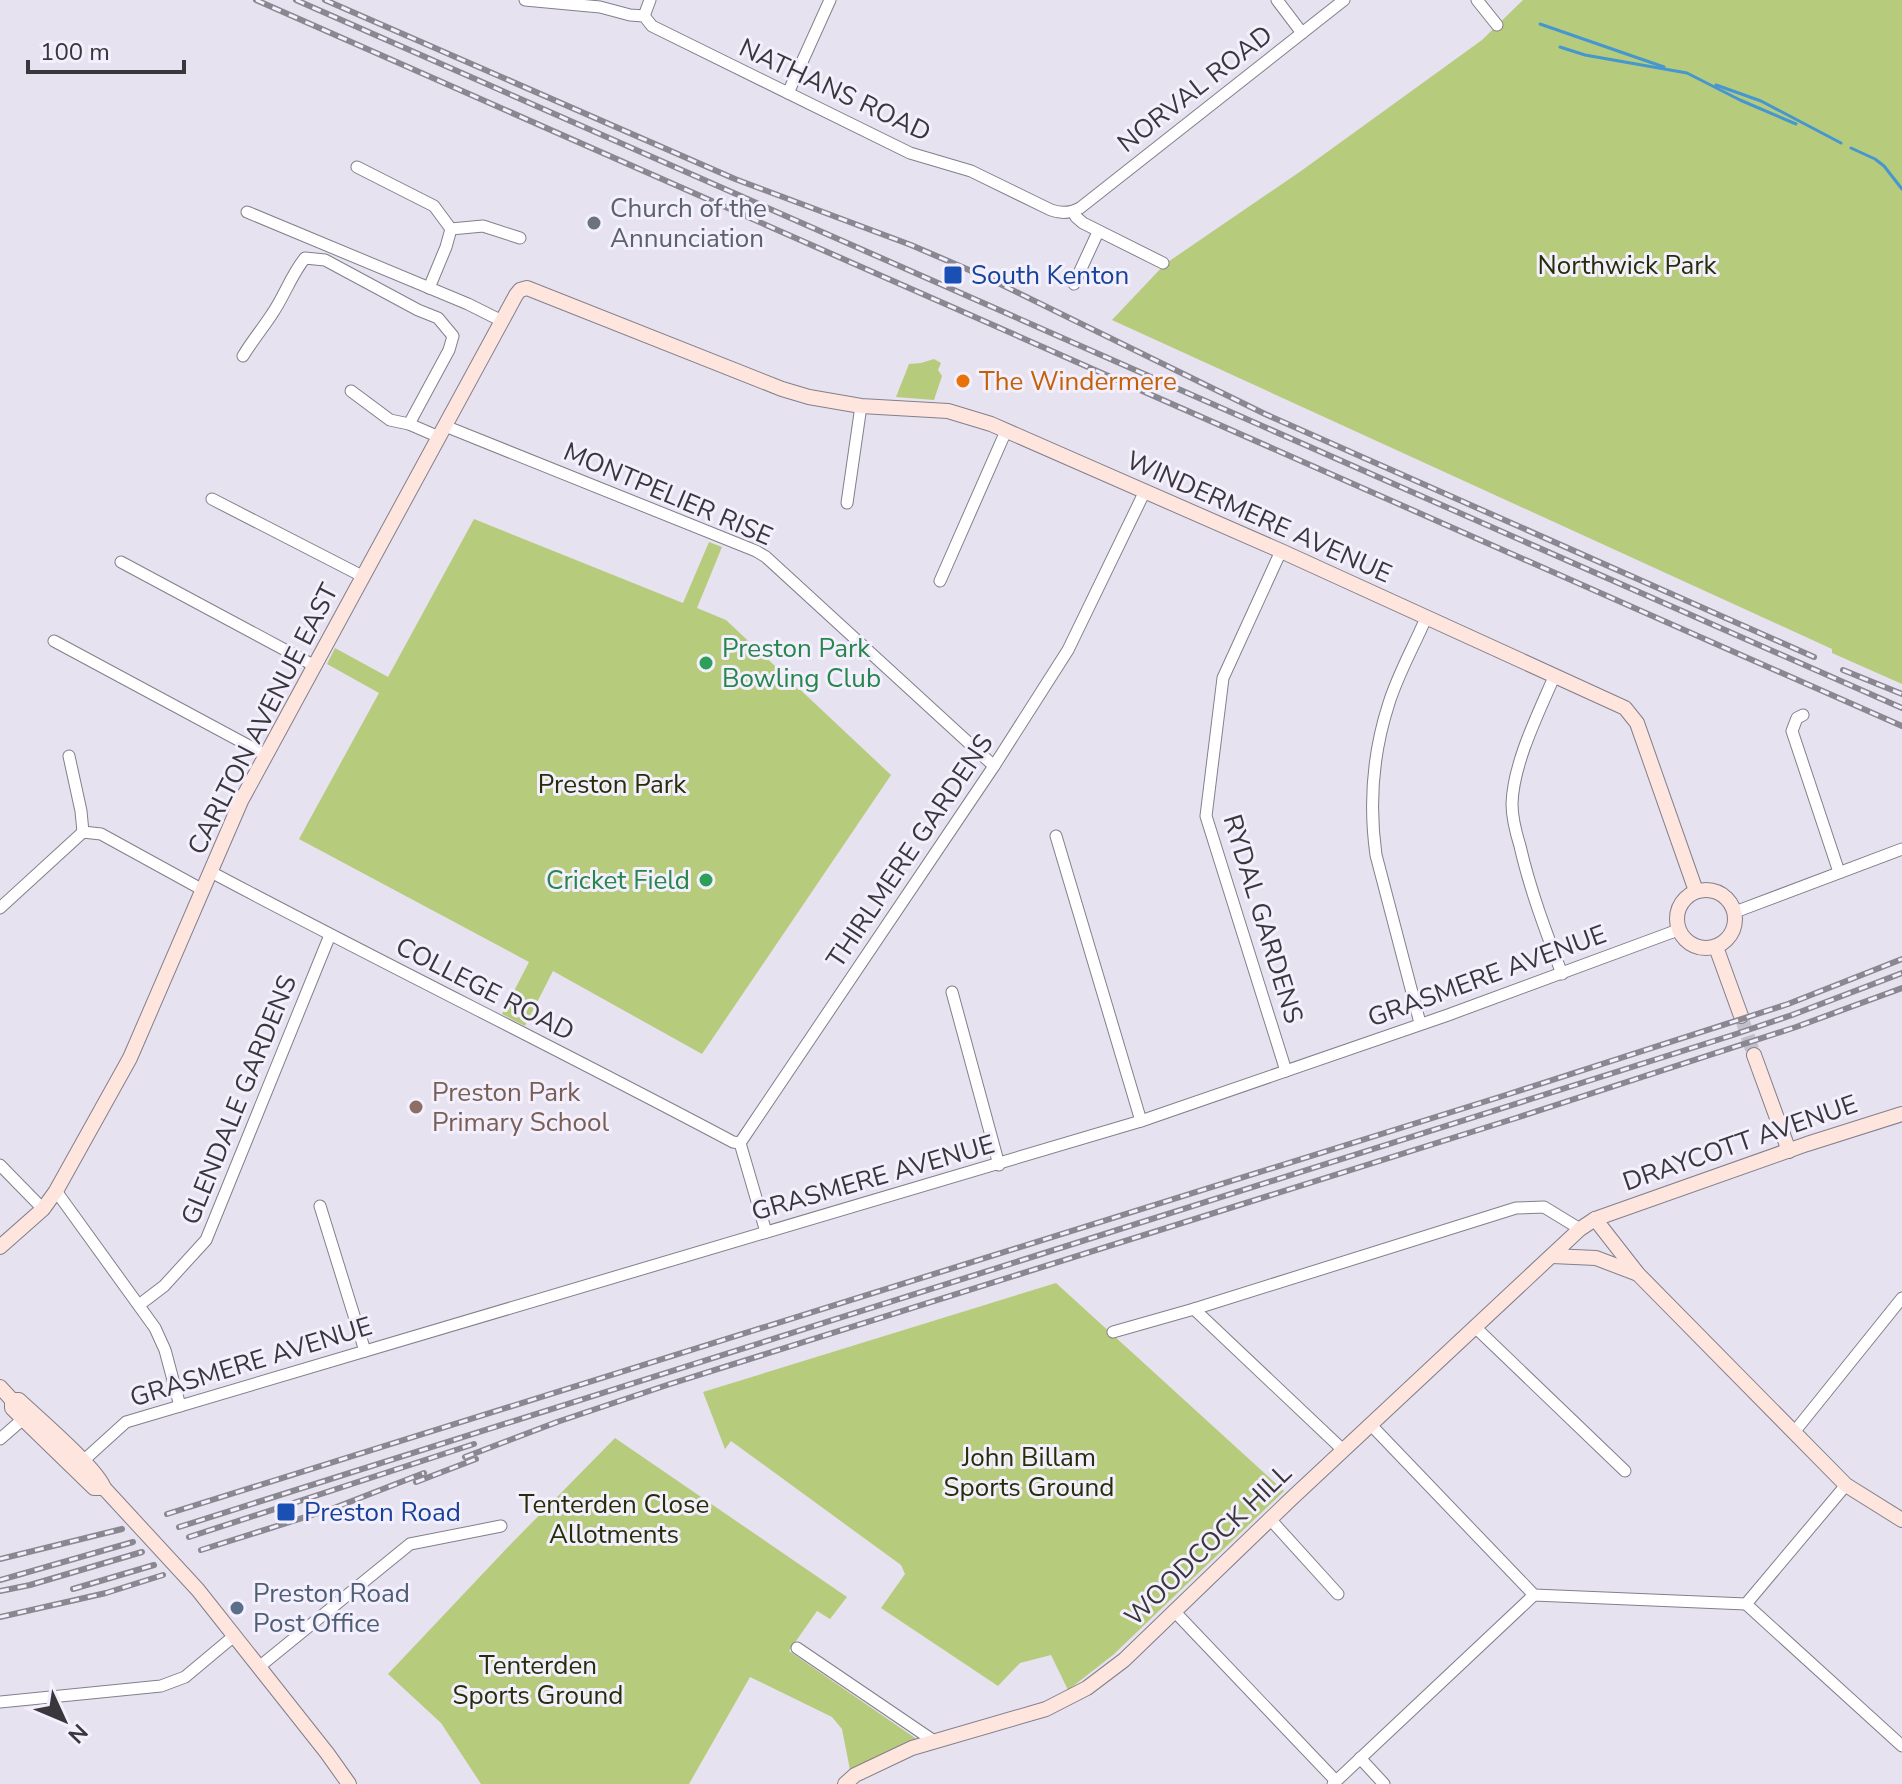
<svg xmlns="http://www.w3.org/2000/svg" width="1902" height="1784" viewBox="0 0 1902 1784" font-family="'Nunito Sans',sans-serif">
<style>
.green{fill:#b7cb7c}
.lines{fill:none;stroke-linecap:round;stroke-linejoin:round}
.stream{stroke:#4696cf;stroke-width:3}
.secondary-tunnel{stroke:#c3c0cb;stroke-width:14;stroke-dasharray:14 7;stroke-linecap:butt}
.street-casing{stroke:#837f8b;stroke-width:13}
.secondary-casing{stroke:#837f8b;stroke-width:16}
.street{stroke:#fff;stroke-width:11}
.secondary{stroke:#fee6df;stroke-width:14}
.rail-casing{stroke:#89878f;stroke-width:6}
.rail{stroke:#f3effc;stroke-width:3;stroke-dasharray:9;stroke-linecap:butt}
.worship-dot{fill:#6b7280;stroke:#f3effc;stroke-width:3}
.transit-dot{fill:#1a4fb4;stroke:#f3effc;stroke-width:3}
.food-dot{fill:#e8710a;stroke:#f3effc;stroke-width:3}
.leisure-dot{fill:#2e9e5b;stroke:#f3effc;stroke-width:3}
.education-dot{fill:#8d6e63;stroke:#f3effc;stroke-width:3}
.service-dot{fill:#5c6f8a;stroke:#f3effc;stroke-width:3}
.labels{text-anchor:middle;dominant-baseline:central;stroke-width:6;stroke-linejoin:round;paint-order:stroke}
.street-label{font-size:26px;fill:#39373c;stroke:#f3effc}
.worship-label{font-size:26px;fill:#5b616d;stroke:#f3effc;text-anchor:start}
.park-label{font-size:26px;fill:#262e08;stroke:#f3effc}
.transit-label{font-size:26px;fill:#164399;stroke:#f3effc;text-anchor:start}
.food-label{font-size:26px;fill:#c56008;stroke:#f3effc;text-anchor:start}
.leisure-label{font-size:26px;fill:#27864d;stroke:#f3effc;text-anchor:start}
.education-label{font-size:26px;fill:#785e54;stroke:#f3effc;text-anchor:start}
.service-label{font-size:26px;fill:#4e5e75;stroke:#f3effc;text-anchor:start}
</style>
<rect width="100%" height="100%" fill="#e6e2ef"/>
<g class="green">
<polygon points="1523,0 1902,0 1902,684 1832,653 1832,649 1112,320 1165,264 1301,171 1482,40"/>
<polygon points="934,359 941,363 938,370 942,376 934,400 896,397 909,364 921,363"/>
<polygon points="474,519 683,603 709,542 722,547 697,608 726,620 891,775 702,1054 553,971 525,1026 502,1014 529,962 299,839 379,693 327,664 335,648 388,677"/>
<polygon points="1056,1283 1284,1491 1113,1655 1068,1690 1051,1655 1020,1663 998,1686 881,1608 905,1574 901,1565 731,1441 725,1449 703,1392"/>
<polygon points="615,1438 847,1597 830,1619 817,1611 789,1651 918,1740 850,1770 842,1729 832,1717 750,1677 689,1784 481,1784 441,1723 388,1674 507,1548"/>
</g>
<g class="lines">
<g class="stream">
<polyline points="1540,24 1664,67"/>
<polyline points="1560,47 1585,55 1687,73 1740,100 1796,124"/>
<polyline points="1716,85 1761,101 1841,143"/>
<polyline points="1851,148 1875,159 1884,166 1902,189"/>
</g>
<polyline class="secondary-tunnel" points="1741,1016 1754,1055"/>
<g class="street-casing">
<g id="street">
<path d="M525,0L600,7L630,15L644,16L652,26L910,153L971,171L1051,210C1062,214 1071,213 1080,208L1344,0"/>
<polyline points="1277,0 1302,33"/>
<polyline points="1477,0 1497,25"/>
<polyline points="644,16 650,0"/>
<polyline points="788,93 830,0"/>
<polyline points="357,167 434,206 451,229 446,247 429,288"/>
<polyline points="247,212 468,304 502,321"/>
<polyline points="1073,212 1076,217 1083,223 1163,263"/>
<polyline points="451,229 483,226 520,238"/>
<polyline points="1074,284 1098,232"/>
<path d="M243,356C252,341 263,328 272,314C285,295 291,275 305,258L325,260L418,310L438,318L453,336L449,350L409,424"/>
<polyline points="351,391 390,420 409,424 439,437"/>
<polyline points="445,426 756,551 766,557 994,766"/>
<polyline points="212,499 364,577"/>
<polyline points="847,503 861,406"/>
<polyline points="1281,551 1223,678 1206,816 1286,1071"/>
<polyline points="121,562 315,666"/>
<polyline points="940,581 1006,431"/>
<polyline points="54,641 266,755"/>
<path d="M1554,677C1538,714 1513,764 1512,804C1512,818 1516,833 1520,846C1530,890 1546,932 1562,974"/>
<polyline points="1803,715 1797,718 1792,731 1839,872"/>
<polyline points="69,756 81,811 83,832"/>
<polyline points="1056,836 1141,1121"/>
<path d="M211,872C384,964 560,1050 733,1142L740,1143"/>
<polyline points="0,908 83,832 101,834 203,890"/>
<polyline points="1735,912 1902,849"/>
<polyline points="952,992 999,1165"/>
<path d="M1420,1023L1376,855C1369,805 1373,752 1389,703C1398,674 1414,646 1426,618"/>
<polyline points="0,1165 43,1209"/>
<polyline points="56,1191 155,1328 165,1350 180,1406"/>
<polyline points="320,1206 365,1351"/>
<polyline points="766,1232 740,1143 994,766 1068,650 1145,491"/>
<polyline points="139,1305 164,1286 206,1240 330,935"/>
<polyline points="1194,1309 1343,1450"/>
<polyline points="1475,1327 1625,1471"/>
<polyline points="1113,1332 1194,1309 1516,1208 1544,1207 1580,1229"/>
<polyline points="1371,1425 1534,1595"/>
<polyline points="1795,1431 1902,1298"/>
<polyline points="0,1439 23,1419"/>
<polyline points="83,1461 126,1422 1141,1121 1448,1015 1678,930"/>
<polyline points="1270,1519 1338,1594"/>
<polyline points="1746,1604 1902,1746"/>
<polyline points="1175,1612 1336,1781"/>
<polyline points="797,1648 934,1741"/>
<polyline points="259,1667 410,1544 501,1526"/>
<polyline points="0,1702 161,1686 185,1677 234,1636"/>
<polyline points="1360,1758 1384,1784"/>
<polyline points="1333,1784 1534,1595 1746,1604 1846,1485"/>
</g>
</g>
<g class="secondary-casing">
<g id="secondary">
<circle cx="1706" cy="919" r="29"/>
<polyline points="1716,947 1741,1016"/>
<polyline points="1754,1055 1789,1151"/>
<polyline points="1595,1219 1638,1274 1846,1485 1902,1520"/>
<polyline points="0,1247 43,1209 56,1191 130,1058 241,801 516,295 520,290 527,288 782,389 809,397 861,406 948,411 991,424 1281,551 1625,708 1637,723 1696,891"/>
<polyline points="1552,1256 1596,1258 1638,1274"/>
<path d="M0,1387L12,1400H19C37,1417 98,1469 104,1488L198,1590L327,1753L349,1784"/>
<polyline points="12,1400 12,1408 23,1419 94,1488 104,1488"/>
<polyline points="845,1784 855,1775 912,1748 1046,1709 1087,1688 1124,1660 1291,1499 1580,1229 1595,1219 1807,1144 1902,1114"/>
</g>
</g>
<use href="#street" class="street"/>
<use href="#secondary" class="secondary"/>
<g class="rail-casing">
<g id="rail">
<polyline points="256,0 1902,726"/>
<polyline points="296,0 1902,708"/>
<polyline points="325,0 735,179 911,245 990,279 1265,414 1814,657"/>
<polyline points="1843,670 1902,694"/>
<polyline points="465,1457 557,1422 667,1385 1516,1118 1796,1027 1902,988"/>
<polyline points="416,1482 476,1459"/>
<polyline points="167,1514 1509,1094 1788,1004 1902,959"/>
<polyline points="179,1527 1733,1035 1792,1015 1902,973"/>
<polyline points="189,1537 474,1444"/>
<polyline points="201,1550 334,1508 424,1473"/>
<polyline points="0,1559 122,1529"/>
<polyline points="0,1580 133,1542"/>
<polyline points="73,1589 154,1565"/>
<polyline points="0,1591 30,1585 142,1552"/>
<polyline points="0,1617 106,1593 163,1575"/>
</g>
</g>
<use href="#rail" class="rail"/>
</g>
<circle class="worship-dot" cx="594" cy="223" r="8"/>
<g class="transit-dot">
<rect x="943" y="265" width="20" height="20" rx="4"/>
<rect x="276" y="1502" width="20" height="20" rx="4"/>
</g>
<circle class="food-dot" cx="963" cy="381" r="8"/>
<g class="leisure-dot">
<circle cx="706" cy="663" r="8"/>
<circle cx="706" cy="880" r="8"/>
</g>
<circle class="education-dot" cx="416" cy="1107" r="8"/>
<circle class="service-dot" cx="237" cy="1608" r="8"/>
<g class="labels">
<g class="street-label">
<text transform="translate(1195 89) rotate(-38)">NORVAL ROAD</text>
<text transform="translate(835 90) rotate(25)">NATHANS ROAD</text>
<text transform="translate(668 494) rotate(23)">MONTPELIER RISE</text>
<text transform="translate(1259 517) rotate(24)">WINDERMERE AVENUE</text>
<text transform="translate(263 719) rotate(-63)">CARLTON AVENUE EAST</text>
<text transform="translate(910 851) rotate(-56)">THIRLMERE GARDENS</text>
<text transform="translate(1263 919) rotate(73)">RYDAL GARDENS</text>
<text transform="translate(1487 976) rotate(-20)">GRASMERE AVENUE</text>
<text transform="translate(485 989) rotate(27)">COLLEGE ROAD</text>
<text transform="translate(239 1100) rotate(-68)">GLENDALE GARDENS</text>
<text transform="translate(1740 1143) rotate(-19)">DRAYCOTT AVENUE</text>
<text transform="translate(873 1178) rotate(-16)">GRASMERE AVENUE</text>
<text transform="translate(251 1362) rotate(-17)">GRASMERE AVENUE</text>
<text transform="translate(1208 1545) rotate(-44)">WOODCOCK HILL</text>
</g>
<g class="worship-label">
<text x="610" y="208">Church of the<tspan x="610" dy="30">Annunciation</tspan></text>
</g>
<g class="park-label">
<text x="1627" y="265">Northwick Park</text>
<text x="612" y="784">Preston Park</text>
<text x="1029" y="1457">John Billam<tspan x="1029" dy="30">Sports Ground</tspan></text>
<text x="614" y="1504">Tenterden Close<tspan x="614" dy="30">Allotments</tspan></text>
<text x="538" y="1665">Tenterden<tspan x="538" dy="30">Sports Ground</tspan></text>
</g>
<g class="transit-label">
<text x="971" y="275">South Kenton</text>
<text x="304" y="1512">Preston Road</text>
</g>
<g class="food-label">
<text x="979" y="381">The Windermere</text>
</g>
<g class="leisure-label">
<text x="722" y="648">Preston Park<tspan x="722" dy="30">Bowling Club</tspan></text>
<text x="690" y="880" text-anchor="end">Cricket Field</text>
</g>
<g class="education-label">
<text x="432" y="1092">Preston Park<tspan x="432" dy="30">Primary School</tspan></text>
</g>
<g class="service-label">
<text x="253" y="1593">Preston Road<tspan x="253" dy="30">Post Office</tspan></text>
</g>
</g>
<g transform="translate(64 1720) rotate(134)" stroke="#f3effc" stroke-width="6" paint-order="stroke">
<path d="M0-6L14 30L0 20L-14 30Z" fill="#39373c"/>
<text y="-12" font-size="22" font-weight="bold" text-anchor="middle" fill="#39373c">N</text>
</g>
<path d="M28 60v12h156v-12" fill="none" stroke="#39373c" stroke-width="4"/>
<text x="40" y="60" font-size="24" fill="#39373c" stroke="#f3effc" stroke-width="6" paint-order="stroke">100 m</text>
</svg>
